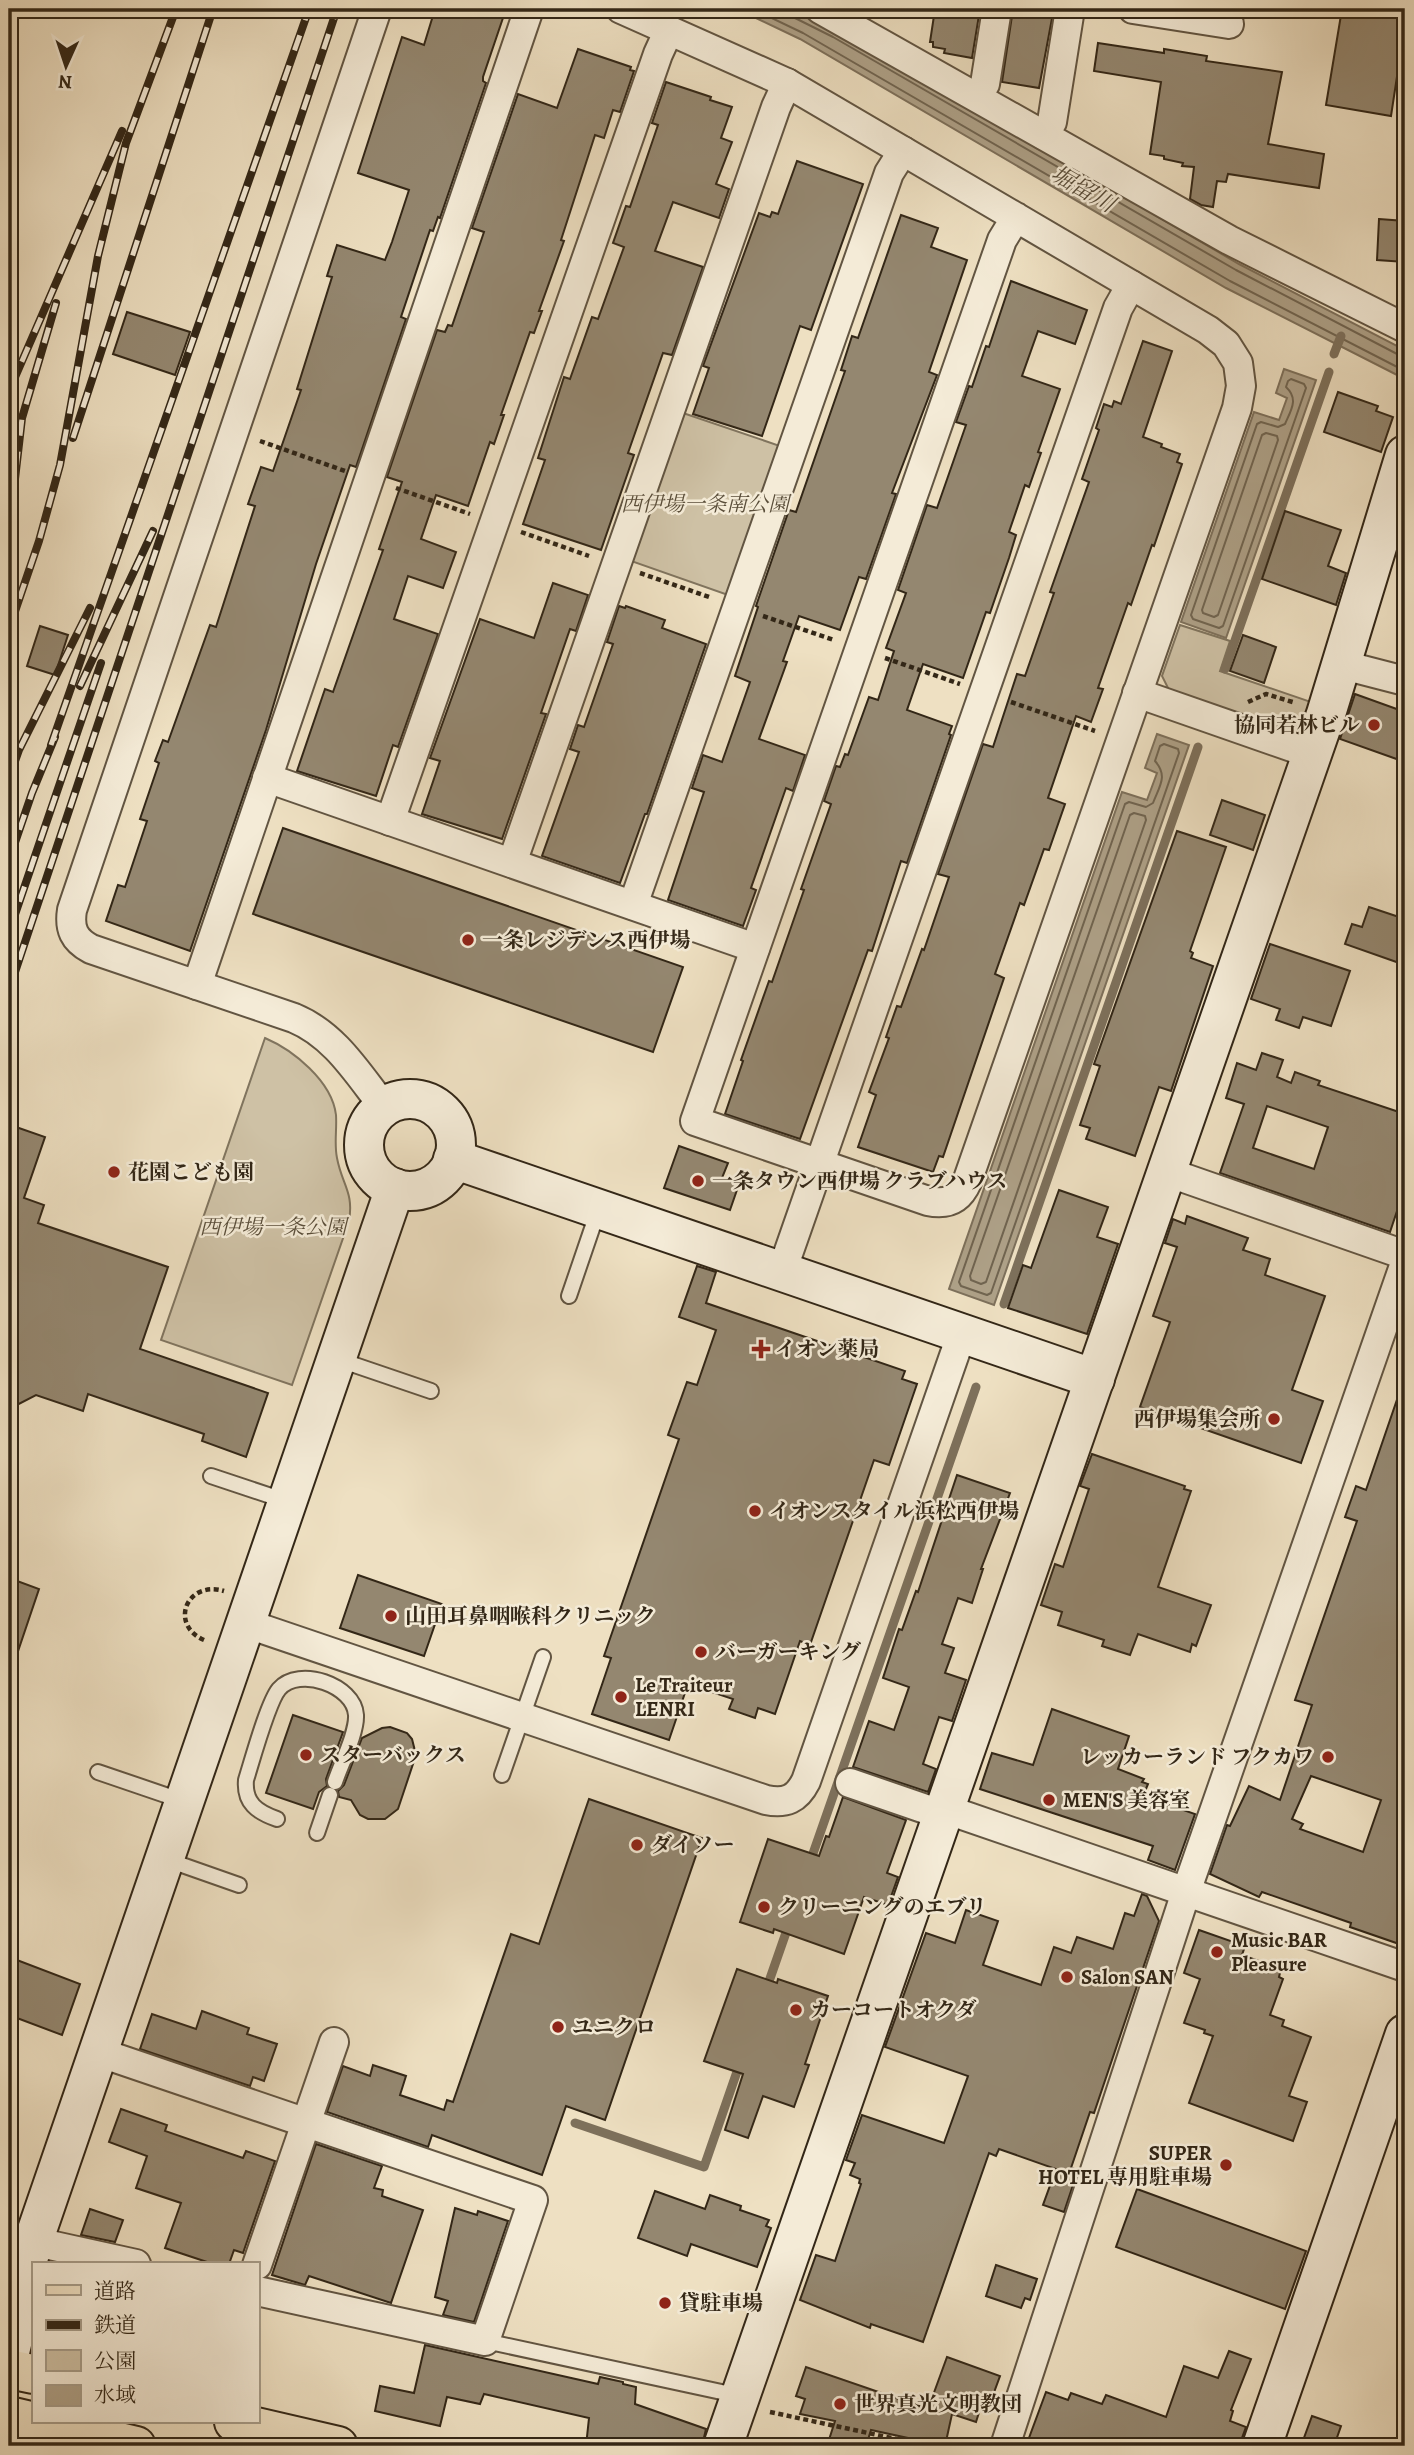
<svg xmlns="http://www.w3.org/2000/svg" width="1414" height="2455" viewBox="0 0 1414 2455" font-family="Alegreya,'Noto Serif JP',serif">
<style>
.green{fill:#cec1a5;stroke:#80745e;stroke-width:2}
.water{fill:#aea188;stroke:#7d705b;stroke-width:2}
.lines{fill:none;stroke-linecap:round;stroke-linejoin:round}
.shore{stroke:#706450;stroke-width:2}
.stream{stroke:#7d705b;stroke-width:9}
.building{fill:#948770;stroke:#332717;stroke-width:2;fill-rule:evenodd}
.lane-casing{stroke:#625542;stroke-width:18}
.street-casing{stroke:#625542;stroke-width:32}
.secondary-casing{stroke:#332717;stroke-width:42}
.primary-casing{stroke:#332717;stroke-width:42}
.path{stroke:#332717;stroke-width:4.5;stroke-dasharray:5 3.5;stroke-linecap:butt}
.lane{stroke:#f4ebd7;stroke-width:14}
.street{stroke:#f4ebd7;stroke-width:28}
.secondary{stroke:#f4ebd7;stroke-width:38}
.primary{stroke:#eee0c2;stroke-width:38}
.rail-casing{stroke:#332717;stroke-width:8}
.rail{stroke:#f4ebd7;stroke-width:5;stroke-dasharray:16;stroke-linecap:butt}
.poi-dot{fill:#8f2418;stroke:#f4ebd7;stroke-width:2.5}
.labels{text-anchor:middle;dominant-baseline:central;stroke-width:5;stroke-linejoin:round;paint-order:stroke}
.park-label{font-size:21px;font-style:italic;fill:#5a4e3a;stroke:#f4ebd7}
.poi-label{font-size:21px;font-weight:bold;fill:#332717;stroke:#f4ebd7;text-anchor:start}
.water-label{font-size:23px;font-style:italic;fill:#584c39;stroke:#f4ebd7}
</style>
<rect width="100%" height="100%" fill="#eee0c2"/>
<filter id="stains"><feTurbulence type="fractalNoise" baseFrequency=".00286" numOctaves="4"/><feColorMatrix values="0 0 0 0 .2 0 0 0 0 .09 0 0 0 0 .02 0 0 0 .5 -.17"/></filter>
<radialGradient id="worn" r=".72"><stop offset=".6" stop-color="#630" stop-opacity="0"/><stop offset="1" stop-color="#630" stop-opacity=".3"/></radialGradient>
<g class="green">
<polygon points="683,413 780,446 728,595 631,561"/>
<polygon points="1180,625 1230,641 1220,671 1314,703 1306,726 1291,733 1169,690 1162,676"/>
<path d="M265,1038C293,1050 332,1081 336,1115C337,1130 334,1144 337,1158C342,1185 354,1192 349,1221L292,1385L161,1340Z"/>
</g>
<g class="water">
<polygon points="737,9 793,9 837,30 1239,264 1405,350 1405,379 1226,288 800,39"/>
<polygon points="1284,369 1316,380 1226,638 1181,622 1254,412 1279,420 1287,398 1276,393"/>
<polygon points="1157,734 1189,745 994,1305 949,1289 1122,792 1147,800 1157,773 1145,768"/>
</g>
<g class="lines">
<g class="shore">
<polyline points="753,9 803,33 1230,281 1405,371"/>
<polyline points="792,9 795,18 833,37 1236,270 1399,355 1405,355"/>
<path d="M1291,379L1304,384L1306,388L1223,626L1219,628L1193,619L1191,615L1257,424L1261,422L1278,427L1285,424C1291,410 1299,399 1286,387L1288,381Z"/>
<polygon points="1266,433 1277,436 1278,440 1218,615 1214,617 1203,613 1202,610 1262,435"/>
<path d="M1164,744L1178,749L1179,753L991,1293L987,1295L961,1286L959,1282L1125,804L1129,802L1146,807L1153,803C1160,785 1168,776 1155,761L1160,746Z"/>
<polygon points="1134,813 1145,816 1146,820 986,1282 981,1284 971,1280 970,1276 1130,815"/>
</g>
<g class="stream">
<polyline points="1334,354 1341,336"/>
<polyline points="1225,669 1329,372"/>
<polyline points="1004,1304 1198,747"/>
<polyline points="809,1865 976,1387"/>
<polyline points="766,1990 789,1924"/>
<polyline points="575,2123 704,2167 740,2063"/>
</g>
</g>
<g class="building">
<polygon points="435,9 506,9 483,77 483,81 486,83 440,218 438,217 433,231 430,230 401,317 406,319 356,467 350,465 316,564 266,730 190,951 106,921 118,885 125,887 147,821 140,819 159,763 155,761 163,740 168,742 210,625 216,627 255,506 248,504 261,467 273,471 301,390 297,389 332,277 327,276 337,245 385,260 392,242 409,190 358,173 402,37 424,45"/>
<polygon points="935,9 980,9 972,58 944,53 945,49 933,47 933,42 930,42"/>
<polygon points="1013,9 1053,13 1039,88 1002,82"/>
<polygon points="1342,9 1405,9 1405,24 1391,116 1326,105"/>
<polygon points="1098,43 1164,53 1164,49 1207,56 1206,61 1282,72 1268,144 1324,154 1319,188 1228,174 1226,182 1217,181 1213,207 1201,205 1190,199 1194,167 1182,166 1183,163 1164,159 1164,156 1150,154 1161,82 1094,71"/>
<polygon points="578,49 631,67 630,70 634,71 620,112 613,110 604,138 595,135 561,240 564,241 539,311 542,311 534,333 530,332 501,415 504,415 494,444 490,442 468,506 436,495 421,539 456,552 443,588 408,576 394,619 438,634 398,747 393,745 376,796 297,771 325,689 333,692 383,550 379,549 402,482 387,477 437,330 445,332 448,325 452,326 484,232 472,228 518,94 557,108"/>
<polygon points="666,82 711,97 710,100 732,107 721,138 732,142 716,184 729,189 719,218 673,202 655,251 703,267 672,355 663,353 628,453 634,455 601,550 523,524 545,460 538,458 564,377 570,379 592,317 598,319 624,247 613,243 626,206 630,207 658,125 652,123"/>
<polygon points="797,161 863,184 811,330 800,326 762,436 693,414 709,368 703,366 759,213 770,217 772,212 778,214"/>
<polygon points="901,215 938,228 931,247 967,260 929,372 937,375 892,493 896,494 866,579 859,577 840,630 799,616 783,661 787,662 759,739 805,755 793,791 786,788 751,888 756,890 743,926 668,900 704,792 692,788 703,755 722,762 750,682 735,676 758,607 756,606 789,510 796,512 845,371 841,370 852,336 858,338"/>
<polygon points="1379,219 1405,221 1405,262 1377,260"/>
<polygon points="1011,281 1087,310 1075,344 1038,331 1022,376 1060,389 1038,452 1041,453 1029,487 1025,485 1009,532 1016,535 1009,558 990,613 986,612 963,678 923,664 907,710 952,726 949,734 951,735 907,863 901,861 872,951 868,950 800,1139 725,1114 743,1061 741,1060 769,981 772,982 804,890 801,889 831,804 824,801 836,766 840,767 845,754 848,755 869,697 878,700 894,651 886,648 906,593 898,590 927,505 937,508 966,425 956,422 969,386 972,387 986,346 989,347"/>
<polygon points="127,312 190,332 175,375 113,354"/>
<polygon points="1143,341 1172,351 1143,437 1162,444 1161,447 1180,454 1177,462 1182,464 1154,546 1152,545 1131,605 1128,603 1098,688 1103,689 1091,722 1076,716 1048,798 1065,804 1049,850 1044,849 1024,905 1020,903 995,974 1004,978 943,1157 939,1156 933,1172 858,1147 876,1095 869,1092 889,1038 886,1037 897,1006 901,1007 922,949 924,950 949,877 938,874 983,744 993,747 1017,674 1025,676 1054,593 1050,592 1089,482 1082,479 1099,430 1096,428 1104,404 1112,407 1114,401 1121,404"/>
<polygon points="1338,392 1378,406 1376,411 1393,417 1381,452 1324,432"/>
<polygon points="1285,511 1341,530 1328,566 1346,573 1336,605 1262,579"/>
<polygon points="553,583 588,595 576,631 570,629 541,713 546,714 502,839 422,814 440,761 430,758 480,619 534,638"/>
<polygon points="619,606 625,608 626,606 665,620 662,628 706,644 647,814 645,814 620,883 542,856 579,752 570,749 578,725 584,727 613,644 607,642"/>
<polygon points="40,626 68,635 55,675 27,666"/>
<polygon points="1243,635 1276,647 1264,683 1230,671"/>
<polygon points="1355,694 1405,712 1405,762 1340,739"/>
<polygon points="1222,800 1265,815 1253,850 1210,835"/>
<polygon points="283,828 683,967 653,1052 253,914"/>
<polygon points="1177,831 1226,847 1190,951 1193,953 1191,958 1213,966 1171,1091 1159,1087 1135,1156 1086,1139 1090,1128 1080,1125 1100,1066 1094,1064"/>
<polygon points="1369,907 1405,919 1405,965 1345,944 1352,924 1362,927"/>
<polygon points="1270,944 1350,971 1331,1026 1303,1017 1299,1028 1276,1020 1280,1009 1251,999"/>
<path d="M1262,1053L1283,1060L1277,1077L1291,1083L1295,1072L1320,1081L1318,1085L1405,1114V1187L1390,1232L1220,1173L1244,1104L1226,1098L1237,1063L1256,1070ZM1267,1106L1328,1127L1314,1169L1253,1148Z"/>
<polygon points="16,1127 45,1137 24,1198 44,1205 38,1223 168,1267 140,1349 268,1393 246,1457 202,1441 204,1434 88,1394 83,1411 36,1395 9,1409 9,1147"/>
<polygon points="679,1146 728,1163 722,1178 739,1184 730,1210 664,1188"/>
<polygon points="1059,1190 1108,1207 1097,1237 1118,1244 1087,1334 1008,1308 1023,1265 1031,1268"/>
<polygon points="1187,1216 1248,1238 1243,1250 1270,1259 1265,1275 1325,1296 1292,1390 1323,1401 1301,1463 1140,1407 1170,1322 1153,1316 1177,1247 1165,1243 1173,1219 1185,1224"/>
<polygon points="697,1266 716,1272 706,1303 905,1371 902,1379 917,1384 889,1465 874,1460 810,1645 800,1641 775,1714 758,1708 755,1718 729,1709 733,1699 688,1684 669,1740 592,1714 611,1658 604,1656 679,1439 668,1435 687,1382 697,1385 716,1330 679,1317"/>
<path d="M1401,1388L1405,1389V1946L1350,1927L1351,1923L1262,1892L1259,1897L1210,1874L1227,1825L1230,1826L1249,1786L1280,1800L1312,1705L1295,1700L1357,1521L1345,1517L1356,1486L1366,1490ZM1311,1776L1381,1800L1363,1852L1300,1829L1303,1824L1292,1819Z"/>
<polygon points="1092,1454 1185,1486 1184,1489 1191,1491 1158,1587 1211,1605 1196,1646 1192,1644 1190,1652 1138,1634 1130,1655 1102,1646 1104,1640 1058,1625 1062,1612 1041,1605 1055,1564 1063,1567 1089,1489 1080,1486"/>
<polygon points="957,1475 1010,1493 981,1569 983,1569 972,1603 958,1598 942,1644 954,1648 945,1673 966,1680 952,1721 939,1717 923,1764 936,1769 928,1792 853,1767 869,1721 894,1730 909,1687 883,1678 899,1629 902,1630 916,1591 918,1592"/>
<polygon points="358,1575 442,1604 424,1656 340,1628"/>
<polygon points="9,1578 39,1589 13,1666 9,1665"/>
<polygon points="1052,1709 1129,1736 1118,1769 1144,1779 1142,1782 1148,1784 1143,1796 1195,1814 1175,1870 1148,1860 1153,1846 980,1789 992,1753 1033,1765"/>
<polygon points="293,1715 343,1732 326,1779 327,1786 319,1792 313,1809 266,1793"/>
<polygon points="390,1727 407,1733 412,1739 416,1755 398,1809 385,1819 368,1819 360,1815 351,1800 339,1797 338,1791 344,1785 362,1738 382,1728"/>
<polygon points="843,1797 906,1820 887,1873 898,1877 888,1905 864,1897 844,1954 774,1929 773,1933 740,1922 768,1839 819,1856 826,1836 829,1837"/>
<polygon points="589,1799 702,1838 605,2120 566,2106 542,2175 432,2135 428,2147 327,2112 343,2066 370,2076 373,2065 406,2076 400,2095 444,2110 447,2100 453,2102 511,1934 539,1944"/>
<polygon points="1142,1894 1147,1896 1159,1921 1094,2113 1090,2112 1071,2168 1078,2170 1064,2212 1043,2205 1056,2169 999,2149 996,2156 989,2153 923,2342 871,2324 870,2328 800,2300 816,2255 835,2261 861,2184 859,2183 860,2179 850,2175 855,2163 846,2160 862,2115 944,2143 968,2076 885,2047 926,1933 955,1943 966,1910 998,1921 983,1965 1041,1985 1054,1947 1071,1953 1077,1937 1113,1949 1125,1913 1134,1916"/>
<polygon points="1199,1930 1245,1946 1242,1955 1281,1969 1279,1977 1283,1979 1270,2015 1284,2020 1282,2026 1311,2037 1289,2096 1307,2102 1293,2141 1189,2103 1213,2036 1204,2033 1205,2030 1184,2023 1200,1979 1184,1973"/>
<polygon points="9,1957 80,1984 62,2035 9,2015"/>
<polygon points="737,1969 777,1983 778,1979 828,1996 805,2064 809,2065 794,2107 763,2096 748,2138 725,2130 743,2074 704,2061"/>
<polygon points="202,2011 249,2028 247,2034 277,2044 264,2081 253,2077 250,2086 140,2049 152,2014 196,2029"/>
<polygon points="121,2109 167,2125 165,2131 243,2158 246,2151 275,2161 243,2253 234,2250 229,2264 213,2264 165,2248 181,2203 136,2188 147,2156 109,2142"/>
<polygon points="316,2144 382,2166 374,2188 383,2190 382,2196 423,2210 391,2303 309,2276 305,2285 272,2275"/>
<polygon points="1137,2189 1306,2251 1285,2309 1116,2247"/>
<polygon points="655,2191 705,2209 710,2195 741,2206 740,2210 769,2220 766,2226 771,2228 757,2267 691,2244 687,2256 638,2238"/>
<polygon points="455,2208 477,2215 478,2211 508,2221 474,2322 443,2315 448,2301 435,2297"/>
<polygon points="90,2209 123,2220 115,2242 81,2235"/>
<polygon points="996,2265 1037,2279 1030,2300 1025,2298 1021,2308 986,2296"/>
<polygon points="425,2345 598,2384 600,2377 623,2382 623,2384 636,2387 635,2404 706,2429 702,2446 586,2446 589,2418 484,2394 480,2404 447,2397 440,2426 375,2411 380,2386 414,2393"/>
<polygon points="1229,2351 1251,2359 1231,2410 1233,2411 1230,2421 1246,2427 1239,2446 1026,2446 1046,2392 1068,2400 1071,2393 1102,2404 1106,2395 1166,2417 1184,2366 1218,2378"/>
<polygon points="947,2357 1000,2376 989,2406 982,2403 976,2422 952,2414 945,2446 871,2430 866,2446 827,2446 835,2421 800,2414 805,2399 796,2396 806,2367 928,2409"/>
<polygon points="1312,2416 1341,2426 1334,2446 1301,2446"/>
</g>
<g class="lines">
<g class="lane-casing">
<g id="lane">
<polyline points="569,1296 598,1211"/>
<polyline points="337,1359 431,1391"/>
<polyline points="211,1476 286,1501"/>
<polyline points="98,1772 183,1801"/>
<polyline points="502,1775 543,1657"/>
<path d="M277,1819C257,1812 244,1803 246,1780C252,1761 268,1702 279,1689C299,1666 354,1685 356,1715C357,1733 341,1764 335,1782"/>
<polyline points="317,1833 330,1795"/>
<polyline points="165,1859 239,1885"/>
<polyline points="485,2341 740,2396"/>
</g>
</g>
<g class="street-casing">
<g id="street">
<path d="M377,9L72,910C69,929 74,940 91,949L294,1018C335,1035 358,1074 384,1107"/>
<path d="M621,9L787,83L1208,330L1226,344L1238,363L1241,386L1237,408L967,1182C959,1200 947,1205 928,1201L695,1121L1002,240L1016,217"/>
<polyline points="820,9 1229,240 1405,328"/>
<polyline points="1133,9 1229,24"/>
<polyline points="977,97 985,84 997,9"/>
<polyline points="1044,135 1052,122 1070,9"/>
<polyline points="1343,665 1405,681"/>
<polyline points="1137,693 1312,754"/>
<polyline points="267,778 755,948"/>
<polyline points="390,821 658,54 669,30"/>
<polyline points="512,863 776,107 787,83"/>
<polyline points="633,905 889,173 903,151"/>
<polyline points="197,985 529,9"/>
<polyline points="1167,1172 1405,1255"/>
<polyline points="782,1271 1118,308 1131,285"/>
<path d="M245,1623L766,1800C786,1804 797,1799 806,1781L962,1333"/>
<polyline points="850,1783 943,1815"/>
<polyline points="945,1809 1405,1967"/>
<polyline points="98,2052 533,2200 485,2341 257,2291"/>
<polyline points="9,2236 136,2264"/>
<polyline points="257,2265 334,2042"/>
<polyline points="1005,2446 1186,1892 1405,1263"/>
</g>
</g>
<g class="secondary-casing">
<g id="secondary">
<circle cx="410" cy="1145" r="46"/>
<polyline points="453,1159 1095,1379"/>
<polyline points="9,2356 15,2331 19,2293 33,2242 395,1188"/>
<polyline points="723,2446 1326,714 1405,455"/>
<polyline points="1262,2446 1405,2034"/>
</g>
</g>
<g class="primary-casing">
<g id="primary">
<polyline points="9,2369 33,2374"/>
<polyline points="9,2416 136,2446"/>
<polyline points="234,2422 338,2446"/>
</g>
</g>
<g class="path">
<polyline points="260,441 345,471"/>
<polyline points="396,488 470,514"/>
<polyline points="521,532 589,556"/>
<polyline points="640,573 712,598"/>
<polyline points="763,616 834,640"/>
<polyline points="885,658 960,684"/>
<polyline points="1011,702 1095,731"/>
<polyline points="1248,702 1266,694 1296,703"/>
<path d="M204,1640C169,1625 186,1580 224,1591"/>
<polyline points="770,2412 929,2446"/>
</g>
<use href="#lane" class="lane"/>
<use href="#street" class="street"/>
<use href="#secondary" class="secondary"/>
<use href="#primary" class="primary"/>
<g class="rail-casing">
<g id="rail">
<polyline points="9,38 18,9"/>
<polyline points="9,391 122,131"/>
<polyline points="73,438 213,9"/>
<polyline points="9,531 22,418 56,303"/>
<polyline points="9,629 39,541 60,465 98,256 126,143 176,9"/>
<polyline points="80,686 153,531"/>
<polyline points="51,745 309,9"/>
<polyline points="9,778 19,750 90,608"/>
<polyline points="9,860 32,793 55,737"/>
<polyline points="9,932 101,663"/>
<polyline points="9,990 337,9"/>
</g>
</g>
<use href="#rail" class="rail"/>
</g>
<g class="poi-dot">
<circle cx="1374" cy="725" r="7"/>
<circle cx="468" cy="940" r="7"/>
<circle cx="114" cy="1172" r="7"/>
<circle cx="698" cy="1181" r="7"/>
<path d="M757.5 1338.5h7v7h7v7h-7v7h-7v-7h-7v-7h7z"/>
<circle cx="1274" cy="1419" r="7"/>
<circle cx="755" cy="1511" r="7"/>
<circle cx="391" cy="1616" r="7"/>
<circle cx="701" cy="1652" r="7"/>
<circle cx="621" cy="1697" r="7"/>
<circle cx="306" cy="1755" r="7"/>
<circle cx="1328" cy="1757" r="7"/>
<circle cx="1049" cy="1800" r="7"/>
<circle cx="637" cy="1845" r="7"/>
<circle cx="764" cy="1907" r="7"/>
<circle cx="1217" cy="1952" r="7"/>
<circle cx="1067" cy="1977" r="7"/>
<circle cx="796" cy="2010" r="7"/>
<circle cx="558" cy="2027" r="7"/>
<circle cx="1226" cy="2165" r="7"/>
<circle cx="665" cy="2303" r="7"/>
<circle cx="840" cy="2404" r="7"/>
</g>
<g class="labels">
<g class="park-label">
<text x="705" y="504">西伊場一条南公園</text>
<text x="273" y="1227">西伊場一条公園</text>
</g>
<g class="poi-label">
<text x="1360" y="725" text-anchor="end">協同若林ビル</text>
<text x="482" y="940">一条レジデンス西伊場</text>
<text x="128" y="1172">花園こども園</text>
<text x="712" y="1181">一条タウン西伊場 クラブハウス</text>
<text x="775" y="1349">イオン薬局</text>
<text x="1260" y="1419" text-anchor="end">西伊場集会所</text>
<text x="769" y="1511">イオンスタイル浜松西伊場</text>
<text x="405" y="1616">山田耳鼻咽喉科クリニック</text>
<text x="715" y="1652">バーガーキング</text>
<text x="635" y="1685">Le Traiteur<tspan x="635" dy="24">LENRI</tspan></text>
<text x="320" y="1755">スターバックス</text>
<text x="1314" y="1757" text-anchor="end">レッカーランド フクカワ</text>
<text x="1063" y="1800">MEN'S 美容室</text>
<text x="651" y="1845">ダイソー</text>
<text x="778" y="1907">クリーニングのエブリ</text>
<text x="1231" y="1940">Music BAR<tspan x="1231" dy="24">Pleasure</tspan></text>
<text x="1081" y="1977">Salon SAN</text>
<text x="810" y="2010">カーコートオクダ</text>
<text x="572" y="2027">ユニクロ</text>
<text x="1212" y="2153" text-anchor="end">SUPER<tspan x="1212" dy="24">HOTEL 専用駐車場</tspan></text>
<text x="679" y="2303">貸駐車場</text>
<text x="854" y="2404">世界真光文明教団</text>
</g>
<g class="water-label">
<text transform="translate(1083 189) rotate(30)">堀留川</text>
</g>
</g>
<rect width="1414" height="2455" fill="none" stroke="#eee0c2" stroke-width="35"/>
<rect x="10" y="10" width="1393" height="2434" fill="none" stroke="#332717" stroke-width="3.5"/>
<rect x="18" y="18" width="1379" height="2420" fill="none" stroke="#332717" stroke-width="2"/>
<rect x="32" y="2262" width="228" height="161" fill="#f4ebd7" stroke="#a79d8a" stroke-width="2"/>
<rect x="46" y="2285" width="35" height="10" fill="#eee0c2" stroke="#a79d8a" stroke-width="2"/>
<text x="94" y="2298" font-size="21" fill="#332717">道路</text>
<rect x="46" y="2320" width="35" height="10" fill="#332717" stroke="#a79d8a" stroke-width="2"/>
<text x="94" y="2332" font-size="21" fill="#332717">鉄道</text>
<rect x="46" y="2350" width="35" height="21" fill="#cec1a5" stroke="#a79d8a" stroke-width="2"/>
<text x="94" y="2368" font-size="21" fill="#332717">公園</text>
<rect x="46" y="2385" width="35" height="21" fill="#aea188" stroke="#a79d8a" stroke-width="2"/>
<text x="94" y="2402" font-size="21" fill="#332717">水域</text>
<g transform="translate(66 66) rotate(183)" stroke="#f4ebd7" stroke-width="5" paint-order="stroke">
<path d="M0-5L12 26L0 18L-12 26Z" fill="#332717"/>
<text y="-10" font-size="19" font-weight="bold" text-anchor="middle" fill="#332717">N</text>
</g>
<rect width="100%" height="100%" filter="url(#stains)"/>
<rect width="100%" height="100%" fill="url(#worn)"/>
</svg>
